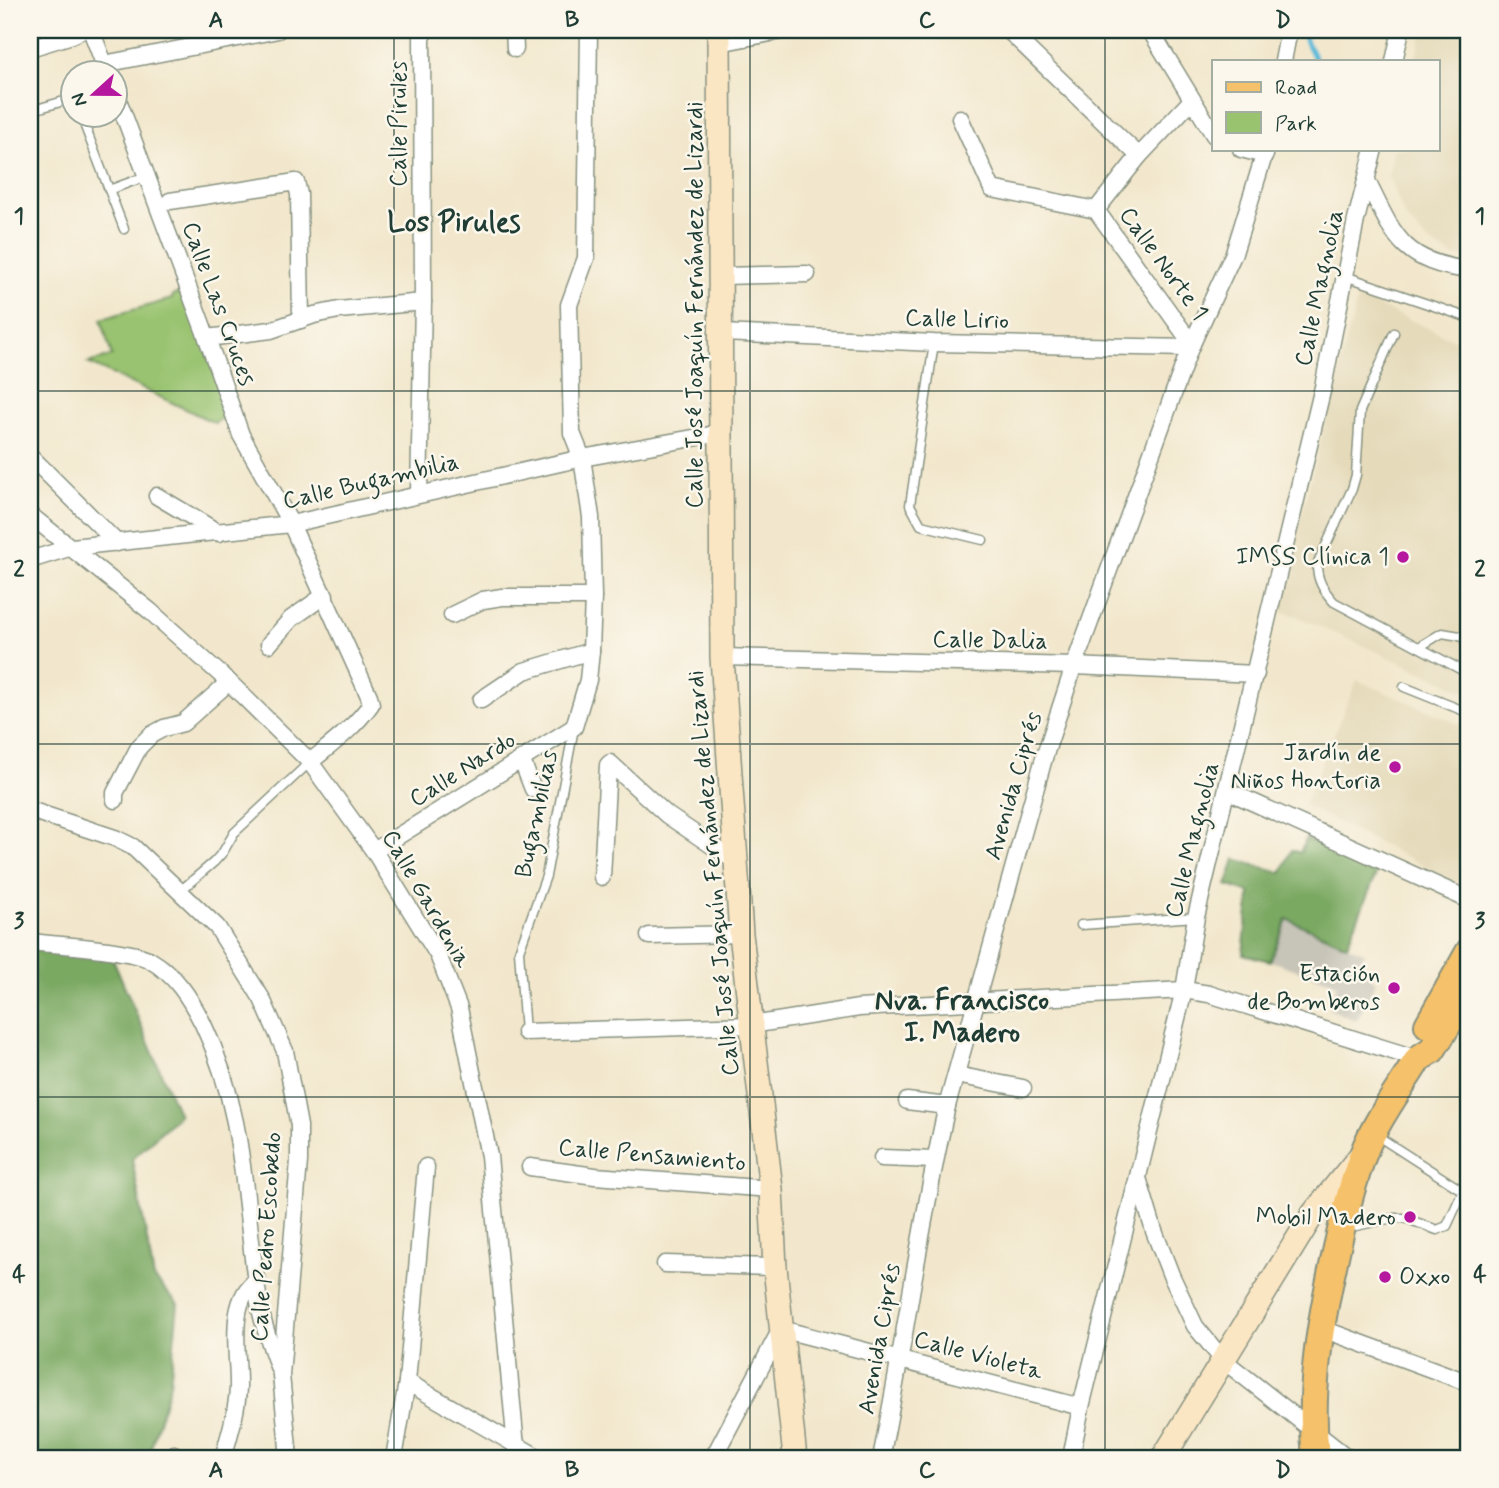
<svg xmlns="http://www.w3.org/2000/svg" width="1499" height="1488" viewBox="0 0 1499 1488" font-family="Mynerve,sans-serif">
<style>
.built{fill:#e5daba}
.industrial{fill:#c7c4b8}
.green{fill:#99c36f;stroke:#5c8052;stroke-width:2}
.forest{fill:#7aa962;stroke:#4c734b;stroke-width:2}
.lines{fill:none;stroke-linecap:round;stroke-linejoin:round}
.stream{stroke:#5cbbda;stroke-width:5}
.lane-casing{stroke:#889280;stroke-width:11}
.street-casing{stroke:#889280;stroke-width:19}
.secondary-casing{stroke:#889280;stroke-width:26}
.primary-casing{stroke:#889280;stroke-width:30}
.lane{stroke:#fff;stroke-width:8}
.street{stroke:#fff;stroke-width:16}
.secondary{stroke:#fbe6c4;stroke-width:23}
.primary{stroke:#f5c16b;stroke-width:26}
.grid{fill:none;stroke:#1f3d34;stroke-width:2;stroke-opacity:0.55}
.poi-dot{fill:#b5179e;stroke:#fbf7ec;stroke-width:2.5}
.labels{text-anchor:middle;dominant-baseline:central;stroke-width:5;stroke-linejoin:round;paint-order:stroke}
.street-label{font-size:24px;fill:#1f3d34;stroke:#fbf7ec}
.poi-label{font-size:24px;fill:#1f3d34;stroke:#fbf7ec;text-anchor:end}
.quarter-label{font-size:28px;font-weight:bold;fill:#1f3d34;stroke:#fbf7ec}
.neatline{fill:none;stroke:#1f3d34;stroke-width:2.5}
.grid-label{font-size:23px;text-anchor:middle;font-weight:bold;fill:#1f3d34}
</style>
<rect width="100%" height="100%" fill="#fbf7ec"/>
<filter id="ink" filterUnits="userSpaceOnUse"><feTurbulence type="fractalNoise" baseFrequency=".0143" numOctaves="2"/><feDisplacementMap in="SourceGraphic" scale="14" xChannelSelector="R" yChannelSelector="G"/><feConvolveMatrix kernelMatrix="1 2 1 2 8 2 1 2 1" color-interpolation-filters="sRGB"/></filter>
<filter id="wash" filterUnits="userSpaceOnUse"><feTurbulence type="fractalNoise" baseFrequency=".00686" numOctaves="4" result="noise"/><feDisplacementMap in="SourceGraphic" scale="28" xChannelSelector="R" yChannelSelector="G"/><feGaussianBlur stdDeviation="1.57" result="paint"/><feColorMatrix in="noise" values="0 0 0 0 0 0 0 0 0 0 0 0 0 0 0 0 0 1.4 0 .05"/><feComposite in="paint" operator="in"/></filter>
<g filter="url(#wash)">
<rect width="100%" height="100%" fill="#f2e7cc"/>
<g class="built">
<polygon points="1423,30 1469,31 1469,257 1454,257 1429,242 1405,217 1388,176 1394,149 1438,149 1438,61 1415,61"/>
<polygon points="1358,297 1469,346 1469,693 1294,615 1280,611 1290,578 1299,524"/>
<polygon points="1357,680 1469,728 1469,889 1304,805"/>
</g>
<polygon class="industrial" points="1287,919 1365,953 1355,966 1376,981 1357,1021 1329,1009 1337,984 1270,961"/>
<polygon class="green" points="185,291 229,413 215,423 88,363 112,356 101,319 172,299 173,295"/>
<g class="forest">
<polygon points="1306,839 1377,872 1347,945 1287,919 1270,961 1243,954 1250,893 1227,885 1235,859 1281,873 1292,850 1300,853"/>
<polygon points="30,941 108,947 179,1115 132,1159 154,1278 178,1304 170,1384 148,1458 30,1458"/>
</g>
<g class="lines">
<g class="stream">
<polyline points="1301,30 1316,61"/>
<polyline points="1356,149 1360,158"/>
</g>
</g>
</g>
<g filter="url(#ink)">
<g class="lines">
<g class="lane-casing">
<g id="lane">
<polyline points="30,111 74,98"/>
<polyline points="81,116 124,229"/>
<polyline points="109,190 147,176"/>
<polyline points="1345,276 1466,317"/>
<path d="M1394,333L1360,411L1356,475L1352,489L1317,565C1317,581 1324,591 1334,602L1469,674"/>
<polyline points="934,343 910,505 921,525 983,540"/>
<polyline points="1419,647 1442,633 1460,636 1469,642"/>
<polyline points="1404,687 1469,713"/>
<polyline points="180,891 214,862 223,852 234,833 310,762"/>
<polyline points="1081,925 1196,917"/>
<polyline points="525,1032 519,951 546,876 574,728"/>
<polyline points="1376,1135 1469,1195"/>
<polyline points="1347,1228 1393,1218 1405,1218 1437,1230 1447,1226 1463,1191"/>
</g>
</g>
<g class="street-casing">
<g id="street">
<polyline points="91,30 108,74"/>
<polyline points="514,30 515,49"/>
<polyline points="1008,30 1139,156"/>
<polyline points="1150,30 1214,135"/>
<polyline points="719,43 786,30"/>
<polyline points="30,48 72,35 82,30"/>
<polyline points="1283,61 1289,30"/>
<polyline points="1394,61 1401,30"/>
<polyline points="104,64 278,30"/>
<path d="M116,94L207,338L241,435L291,524L369,696L371,704C355,727 332,744 310,762"/>
<polyline points="960,118 992,189 1096,210"/>
<polyline points="1241,149 1265,155"/>
<path d="M1367,181C1394,236 1402,262 1469,270"/>
<polyline points="170,201 296,182 299,194 301,320"/>
<polyline points="1096,210 1192,344"/>
<polyline points="1096,210 1139,156 1192,100"/>
<polyline points="722,276 807,274"/>
<polyline points="722,333 934,343 1190,348"/>
<polyline points="207,338 271,330 314,315 339,310 423,302"/>
<polyline points="30,456 117,543"/>
<polyline points="419,494 423,302 422,30"/>
<polyline points="157,496 219,533"/>
<polyline points="30,515 150,611 229,682 310,762 374,851 438,955 459,1008 489,1156 517,1458"/>
<polyline points="30,560 72,547 291,524 582,458 721,433"/>
<polyline points="452,615 483,600 502,597 593,597"/>
<polyline points="269,644 291,619 325,595"/>
<polyline points="722,657 1074,666 1256,674"/>
<polyline points="481,700 524,671 591,651"/>
<polyline points="522,761 533,789"/>
<polyline points="1228,791 1469,900"/>
<polyline points="115,800 115,793 139,747 151,735 164,728 183,723 229,682"/>
<polyline points="30,810 115,838 133,847 217,927 262,999 285,1051 299,1126 299,1161 281,1375 289,1458"/>
<polyline points="374,851 574,727 588,680 591,651 593,597 591,517 582,458 572,433 569,305 586,258 589,30"/>
<polyline points="602,877 608,765 610,763 667,815 735,861"/>
<polyline points="649,936 741,934"/>
<path d="M30,942C56,945 130,949 150,960C176,975 190,998 203,1024C248,1118 243,1209 260,1308C264,1329 272,1349 279,1369"/>
<polyline points="525,1032 751,1025 859,1008 1184,990 1209,994 1418,1059"/>
<polyline points="956,1075 1023,1088"/>
<polyline points="907,1101 947,1106"/>
<polyline points="882,1158 935,1160"/>
<polyline points="530,1167 595,1176 771,1189"/>
<polyline points="1138,1178 1154,1231 1171,1275 1195,1326 1223,1360 1348,1458"/>
<polyline points="665,1264 775,1267"/>
<polyline points="1320,1328 1469,1383"/>
<polyline points="407,1382 539,1458"/>
<polyline points="174,1454 177,1458"/>
<path d="M223,1458C229,1436 237,1412 238,1388C239,1355 226,1301 257,1280"/>
<polyline points="394,1458 407,1382 426,1167"/>
<polyline points="713,1458 781,1329 1081,1407"/>
<path d="M881,1458C905,1341 920,1223 947,1106L1044,758L1074,666L1190,348L1234,253L1266,149"/>
<polyline points="1071,1458 1081,1407 1184,990 1196,917 1323,387 1356,220 1374,149"/>
</g>
</g>
<g class="secondary-casing">
<g id="secondary">
<polyline points="719,30 722,657 741,934 771,1189 775,1267 795,1458"/>
<polyline points="1163,1458 1313,1214 1361,1155"/>
</g>
</g>
<g class="primary-casing">
<g id="primary">
<polyline points="1428,1025 1469,952"/>
<path d="M1316,1458C1309,1393 1319,1330 1333,1266C1341,1228 1350,1189 1364,1152C1375,1122 1401,1087 1418,1059L1432,1050L1469,991"/>
</g>
</g>
<use href="#lane" class="lane"/>
<use href="#street" class="street"/>
<use href="#secondary" class="secondary"/>
<use href="#primary" class="primary"/>
</g>
</g>
<path class="grid" d="M394,30V1458M750,30V1458M1105,30V1458M30,391H1469M30,744H1469M30,1097H1469"/>
<g class="poi-dot">
<circle cx="1403" cy="557" r="7"/>
<circle cx="1395" cy="767" r="7"/>
<circle cx="1394" cy="988" r="7"/>
<circle cx="1410" cy="1217" r="7"/>
<circle cx="1385" cy="1277" r="7"/>
</g>
<g class="labels">
<g class="street-label">
<text transform="translate(399 124) rotate(-90)">Calle Pirules</text>
<text transform="translate(1163 264) rotate(54)">Calle Norte 1</text>
<text transform="translate(1320 288) rotate(-78)">Calle Magnolia</text>
<text transform="translate(218 304) rotate(70)">Calle Las Cruces</text>
<text transform="translate(695 305) rotate(-90)">Calle José Joaquín Fernández de Lizardi</text>
<text transform="translate(957 320) rotate(2)">Calle Lirio</text>
<text transform="translate(371 482) rotate(-13)">Calle Bugambilia</text>
<text transform="translate(990 641) rotate(1)">Calle Dalia</text>
<text transform="translate(463 770) rotate(-32)">Calle Nardo</text>
<text transform="translate(1014 786) rotate(-74)">Avenida Ciprés</text>
<text transform="translate(537 814) rotate(-78)">Bugambilias</text>
<text transform="translate(1193 840) rotate(-76)">Calle Magnolia</text>
<text transform="translate(714 873) rotate(-95)">Calle José Joaquín Fernández de Lizardi</text>
<text transform="translate(426 899) rotate(60)">Calle Gardenia</text>
<text transform="translate(652 1156) rotate(5)">Calle Pensamiento</text>
<text transform="translate(267 1237) rotate(-86)">Calle Pedro Escobedo</text>
<text transform="translate(880 1339) rotate(-80)">Avenida Ciprés</text>
<text transform="translate(978 1356) rotate(15)">Calle Violeta</text>
</g>
<g class="poi-label">
<text x="1389" y="557">IMSS Clínica 1</text>
<text x="1381" y="753">Jardín de<tspan x="1381" dy="28">Niños Hontoria</tspan></text>
<text x="1380" y="974">Estación<tspan x="1380" dy="28">de Bomberos</tspan></text>
<text x="1396" y="1217">Mobil Madero</text>
<text x="1399" y="1277" text-anchor="start">Oxxo</text>
</g>
<g class="quarter-label">
<text x="454" y="223">Los Pirules</text>
<text x="962" y="1001">Nva. Francisco<tspan x="962" dy="32">I. Madero</tspan></text>
</g>
</g>
<rect width="1499" height="1488" fill="none" stroke="#fbf7ec" stroke-width="77"/>
<rect x="1212" y="60" width="228" height="91" fill="#fbf7ec" stroke="#a3ada2" stroke-width="2"/>
<rect x="1226" y="82" width="35" height="10" fill="#f5c16b" stroke="#a3ada2" stroke-width="2"/>
<text x="1275" y="94" font-size="21" fill="#1f3d34">Road</text>
<rect x="1226" y="112" width="35" height="21" fill="#99c36f" stroke="#a3ada2" stroke-width="2"/>
<text x="1275" y="130" font-size="21" fill="#1f3d34">Park</text>
<g transform="translate(94 94) rotate(249)"><circle r="33" fill="#fbf7ec" stroke="#a3ada2" stroke-width="2"/>
<path d="M0-5L12 26L0 18L-12 26Z" fill="#b5179e"/>
<text y="-10" font-size="19" font-weight="bold" text-anchor="middle" fill="#1f3d34">N</text>
</g>
<rect x="38" y="38" width="1422" height="1412" class="neatline"/>
<g class="grid-label">
<text x="216" y="27">A</text>
<text x="572" y="27">B</text>
<text x="927" y="27">C</text>
<text x="1283" y="27">D</text>
<text x="19" y="223">1</text>
<text x="1480" y="223">1</text>
<text x="19" y="576">2</text>
<text x="1480" y="576">2</text>
<text x="19" y="928">3</text>
<text x="1480" y="928">3</text>
<text x="19" y="1281">4</text>
<text x="1480" y="1281">4</text>
<text x="216" y="1477">A</text>
<text x="572" y="1477">B</text>
<text x="927" y="1477">C</text>
<text x="1283" y="1477">D</text>
</g>
</svg>
